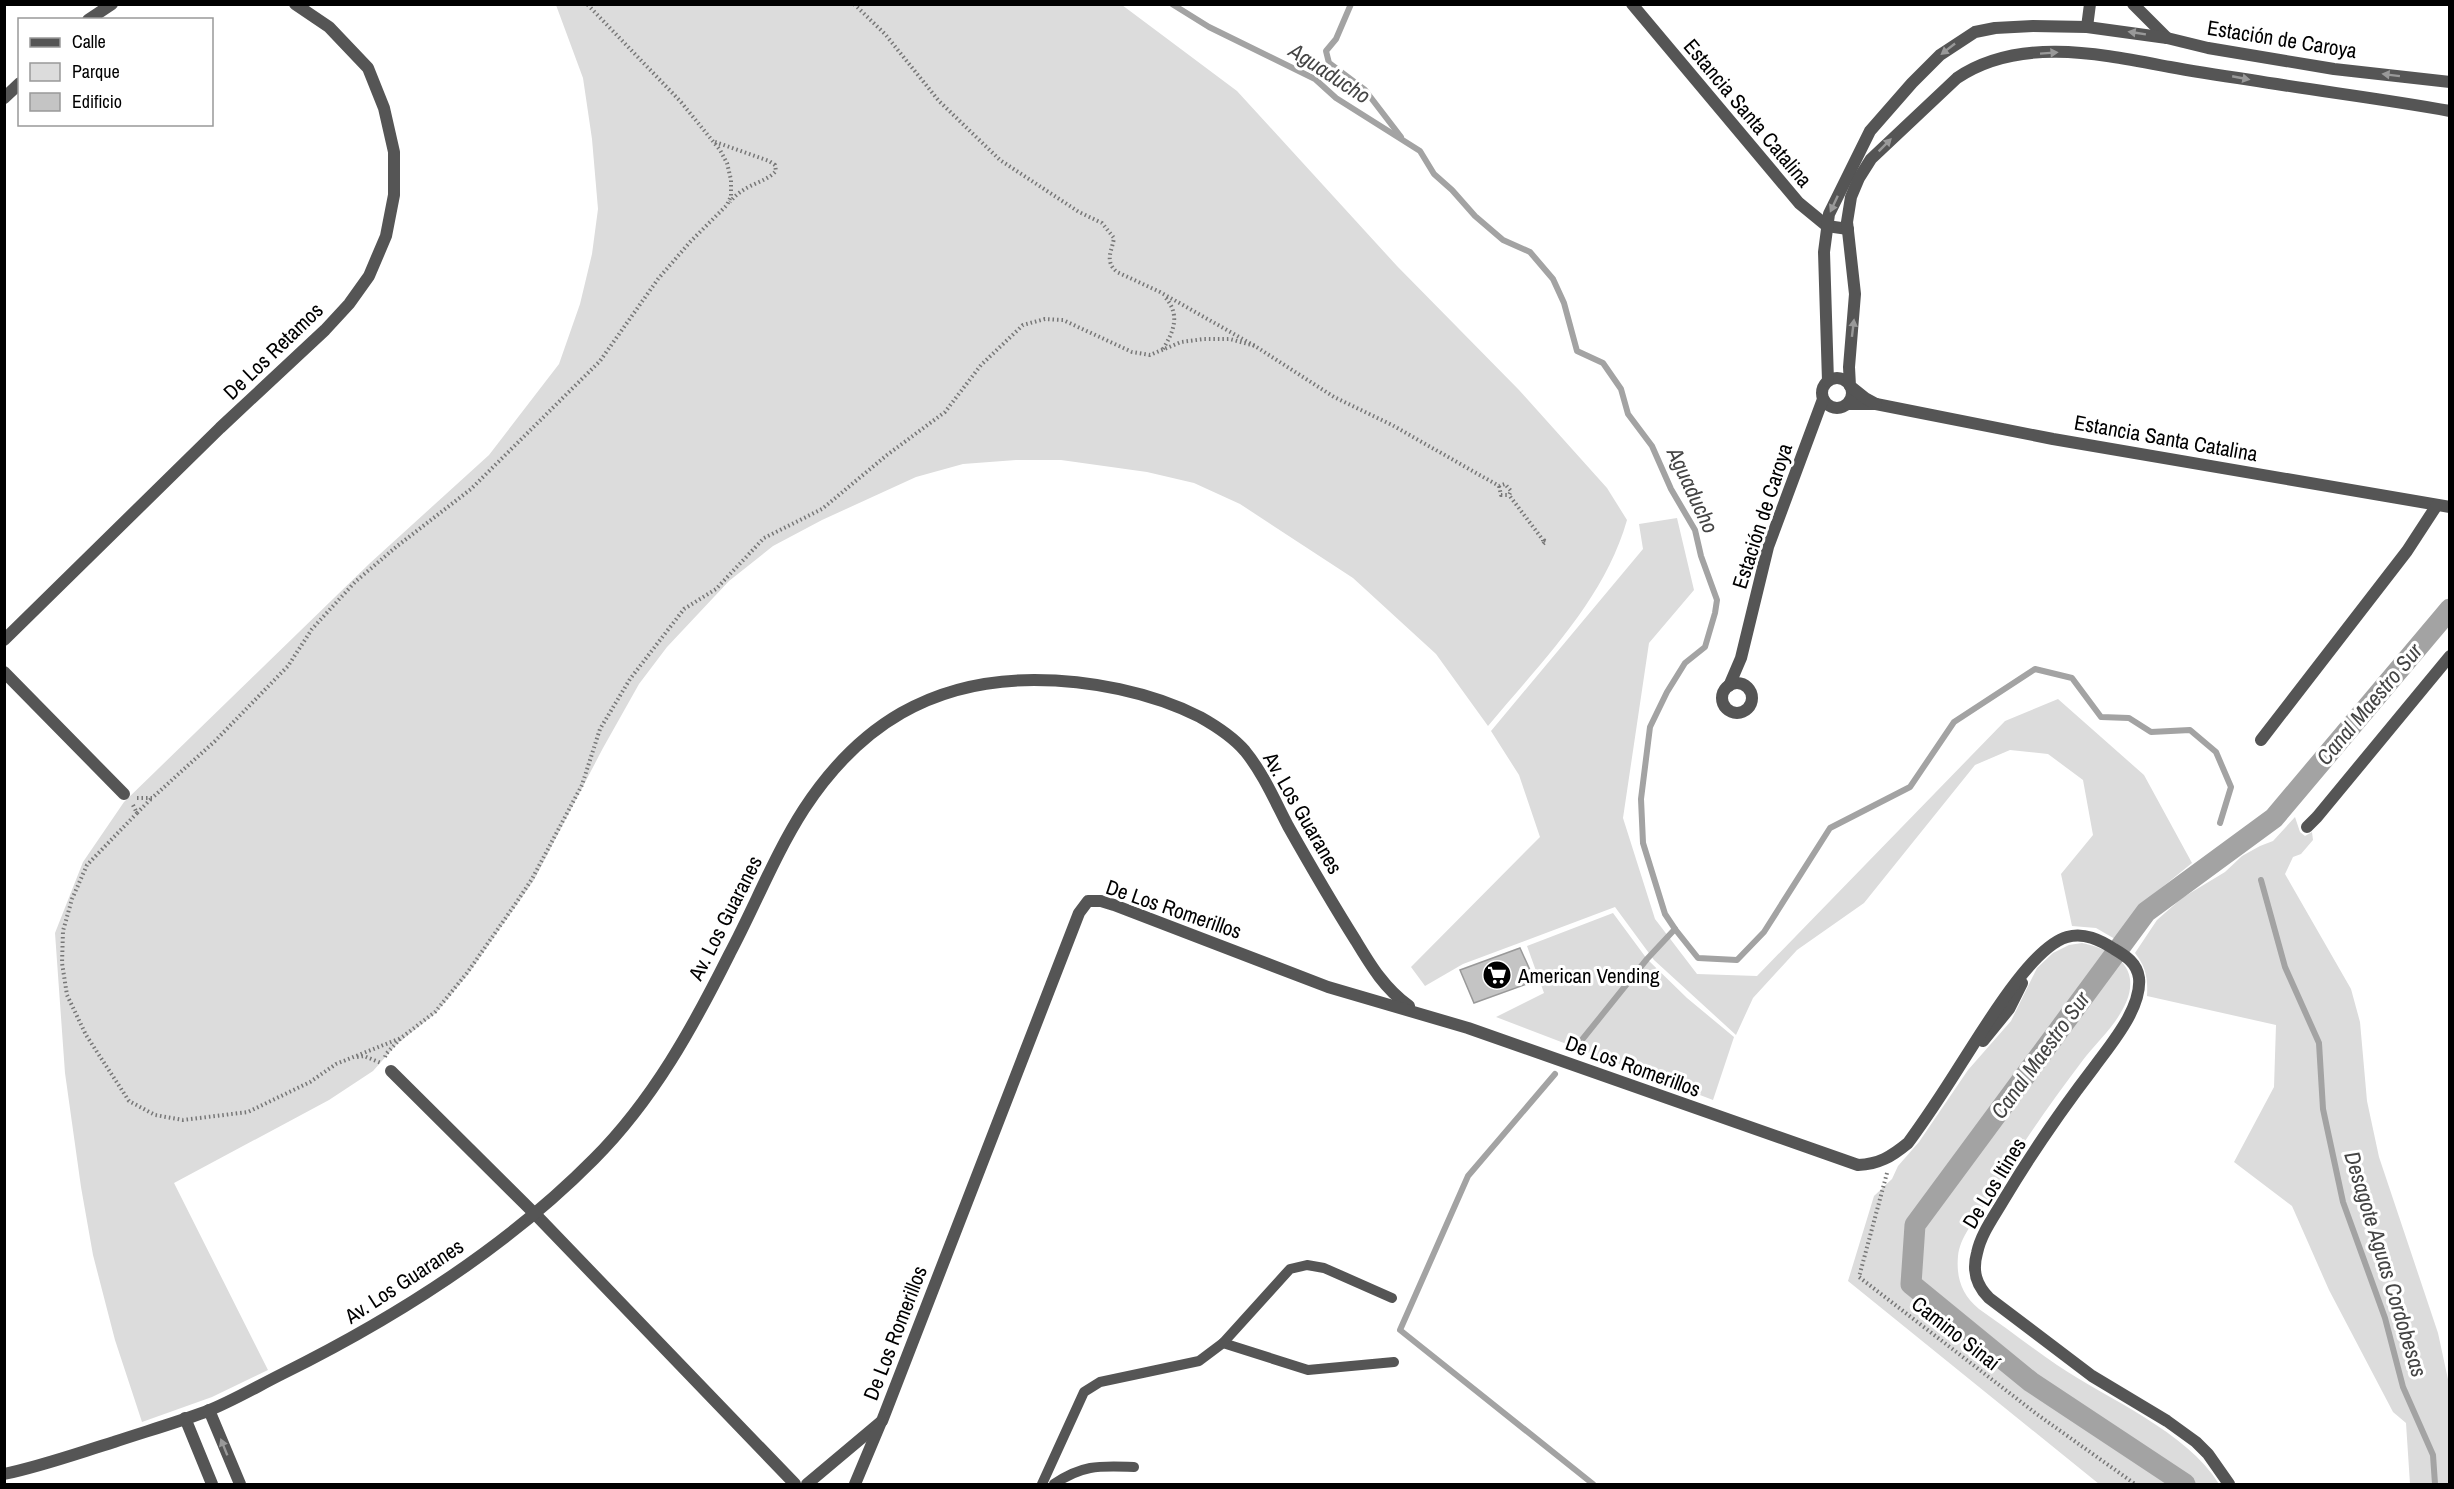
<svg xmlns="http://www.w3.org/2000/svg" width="2454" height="1489" viewBox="0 0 2454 1489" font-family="'Archivo Narrow',sans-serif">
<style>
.green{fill:#dcdcdc}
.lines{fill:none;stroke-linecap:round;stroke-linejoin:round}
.stream{stroke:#a3a3a3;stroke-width:6}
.canal{stroke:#a3a3a3;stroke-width:21}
.building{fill:#c4c4c4;stroke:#999;stroke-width:1.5}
.path{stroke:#777;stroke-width:4;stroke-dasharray:1.5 3;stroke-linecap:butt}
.service{stroke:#555;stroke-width:10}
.pedestrian{stroke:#555;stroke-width:12}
.minor{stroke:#555;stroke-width:12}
.oneway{fill:#999}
.labels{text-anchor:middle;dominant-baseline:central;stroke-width:6;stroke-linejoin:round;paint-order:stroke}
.street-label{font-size:21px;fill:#000;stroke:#fff}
.poi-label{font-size:21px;fill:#000;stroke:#fff;text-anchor:start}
.water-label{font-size:22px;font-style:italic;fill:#444;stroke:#fff}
</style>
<rect width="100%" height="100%" fill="#fff"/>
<g class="green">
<path d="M556,5H1122L1237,91L1397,266L1519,390L1607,488L1627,520C1604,601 1540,663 1488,726L1436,654L1353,578L1240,504L1194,483L1147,472L1061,460H1016L963,464L916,477L822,520L773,546L729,581L667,647L639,684L603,748L534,880L469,973L436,1013L397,1044L373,1071L329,1100L174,1183L268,1370L212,1397L142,1422L115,1340L93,1255L81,1187L65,1073L55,933L83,862L124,802L369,564L489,455L559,364L580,304L592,254L598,209L592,139L583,78Z"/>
<polygon points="1677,518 1694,590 1649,643 1623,818 1655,919 1697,974 1757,976 2005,721 2058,699 2144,775 2192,863 2139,906 2115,939 2096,928 2072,926 2061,874 2093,835 2083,780 2048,754 2010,750 1975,765 1864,903 1797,950 1753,998 1736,1035 1654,960 1615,907 1463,964 1425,986 1411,967 1540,837 1519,775 1491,731 1643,549 1639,524"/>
<path d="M2295,817L2300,832L2305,836L2312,832L2313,840L2301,854L2293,857L2285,874L2351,989L2360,1022L2367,1101L2379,1157L2438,1333L2449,1384V1484H2410L2406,1423L2393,1412L2329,1290L2292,1206L2234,1162L2274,1087L2276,1025L2147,996C2148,978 2146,967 2135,953L2157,920L2182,898L2225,872L2242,856L2260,846L2273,841Z"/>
<polygon points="1613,913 1647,959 1687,998 1734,1037 1713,1100 1496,1017 1544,993 1527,946"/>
<path d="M2082,943C2100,947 2127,956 2130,979C2134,1009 2099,1039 2083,1060C2048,1106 2015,1154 1985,1204C1975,1220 1960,1237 1958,1256C1956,1278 1962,1295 1979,1309C2005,1327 2031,1347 2057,1365C2109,1400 2186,1431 2219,1484H2099L1848,1281L1874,1196L1892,1179L1898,1166L1919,1142L1968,1070L2011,1021L2037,968L2053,953L2069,945Z"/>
</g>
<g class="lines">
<g class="stream">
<polyline points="1172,4 1209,27 1315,79 1336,98 1420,151 1434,174 1452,190 1475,216 1503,240 1530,252 1553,279 1564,303 1577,351 1603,363 1621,389 1628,414 1652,446 1671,489 1695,530 1701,556 1717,600 1715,613 1705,647 1685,663 1667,692 1650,727 1641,799 1643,843 1665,914 1675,929"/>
<polyline points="1351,4 1336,39 1326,51 1329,63 1365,90 1401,137"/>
<polyline points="2261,880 2285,967 2319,1043 2323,1109 2343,1202 2385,1318 2403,1387 2433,1455 2435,1484"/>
<polyline points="1577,1046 1647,959 1675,929 1698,958 1737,960 1764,932 1830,828 1910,787 1954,722 2035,669 2072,678 2101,717 2129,718 2151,732 2190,730 2216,752 2231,787 2220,823"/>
<polyline points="1555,1074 1468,1176 1400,1330 1593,1484"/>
</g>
<polyline class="canal" points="2185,1484 2031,1382 1911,1284 1915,1225 2146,912 2274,818 2450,609"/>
</g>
<polygon class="building" points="1520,948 1535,981 1474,1003 1460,970"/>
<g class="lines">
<g class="path">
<path d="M854,4L885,34L939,101L1000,160L1079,212L1102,223L1114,238C1112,251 1104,261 1117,272L1160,292L1255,346L1334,397L1392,425L1499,486L1505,484L1511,491L1509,495L1543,540V544L1546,541L1543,540"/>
<path d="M715,142L769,161L775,165L776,171C764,184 745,183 730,202"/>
<path d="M1163,349C1174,331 1181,314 1164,296"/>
<polyline points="1499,486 1501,495 1509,495"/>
<polyline points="137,798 152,798 215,741 288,666 312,629 355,582 396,547 471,489 600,361 658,279 690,242 727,205 731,196 731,180 727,163 720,150 681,102 587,4"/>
<polyline points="133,805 137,813 87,865 72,899 63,931 62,963 67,995 86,1035 129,1101 155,1115 183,1120 248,1112 310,1082 336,1064 401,1038"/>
<polyline points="137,813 152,798"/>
<polyline points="357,1057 364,1056 381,1063"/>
<polyline points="385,1057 386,1054 401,1038 435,1012 467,973 514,906 532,879 582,785 600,729 630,679 684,609 716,589 764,538 822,509 887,455 945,412 981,365 1023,325 1045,319 1063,320 1132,352 1150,355 1181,342 1204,339 1230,339 1255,346"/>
<polyline points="1887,1173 1859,1277 2038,1415 2135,1484"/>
</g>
<g class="service">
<polyline points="1223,1343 1308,1370 1394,1362"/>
<polyline points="1042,1484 1084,1392 1100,1382 1199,1361 1223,1343 1290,1269 1307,1265 1324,1268 1392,1298"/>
<path d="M1054,1484C1084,1464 1100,1466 1134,1467"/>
</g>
<g class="pedestrian">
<polyline points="4,672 124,794"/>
<polyline points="391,1071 536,1215 795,1484"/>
</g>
<g class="minor">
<polyline points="1632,4 1799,203 1827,226 1848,229"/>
<polyline points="2133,4 2167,38"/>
<polyline points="88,20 112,4"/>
<polyline points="2087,27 2090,4"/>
<polyline points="4,98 20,83"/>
<circle cx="1837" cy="393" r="15"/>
<polyline points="1828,381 1824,252 1829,214 1870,131 1912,83 1940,55 1975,32 1995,28 2033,26 2087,27 2167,38 2208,48 2334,69 2450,82"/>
<polyline points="1848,404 1876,404 2053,439 2450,507"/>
<path d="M1876,404L1865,398L1850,386L1849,367L1855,294L1847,222L1851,197L1859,178L1871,159L1957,78C2019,36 2101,54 2170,67C2197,72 2224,76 2251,80C2317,91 2384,99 2450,111"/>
<polyline points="4,640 220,428 325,330 349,304 369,276 386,236 394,195 394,152 384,108 368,68 329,27 295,4"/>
<circle cx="1737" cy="698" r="15"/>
<polyline points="1729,686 1741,658 1768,547 1823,399"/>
<polyline points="2261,740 2407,551 2437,505"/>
<polyline points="2307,827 2317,817 2450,656"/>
<polyline points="1983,1041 2009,1009 2022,983"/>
<polyline points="209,1410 240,1484"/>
<polyline points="185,1418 212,1484"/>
<path d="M4,1474C42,1466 78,1453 114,1442C144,1432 175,1423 205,1412C231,1402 256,1387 282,1374C395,1318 505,1249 594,1159C653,1100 693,1027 730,953C755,906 775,854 804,809C859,725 932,680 1034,680C1089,680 1151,692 1200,717C1216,726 1233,737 1245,751C1263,773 1275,801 1288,826C1310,865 1332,903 1356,941C1371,966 1385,989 1409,1006"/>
<path d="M807,1484L882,1421L1079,913L1088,901H1101L1114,905L1328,987L1468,1028L1858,1165C1879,1164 1891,1157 1908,1143C1927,1117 1944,1091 1961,1064C1982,1032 2031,947 2067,937C2084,932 2100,940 2114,949C2126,956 2137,963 2139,978C2142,1008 2111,1044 2095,1066C2062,1109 2031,1154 2003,1201C1993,1218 1981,1234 1977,1253C1972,1271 1976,1285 1989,1298L2092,1376L2167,1421L2196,1442L2208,1454L2229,1484"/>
<polyline points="855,1484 881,1422"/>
</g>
</g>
<defs><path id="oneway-solid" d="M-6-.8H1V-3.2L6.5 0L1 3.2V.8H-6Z" transform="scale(1.5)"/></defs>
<g class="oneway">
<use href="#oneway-solid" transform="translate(2137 33) rotate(-171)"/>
<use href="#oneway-solid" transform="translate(1948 49) rotate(142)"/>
<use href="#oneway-solid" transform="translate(2049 53) rotate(-4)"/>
<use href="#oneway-solid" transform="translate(2391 75) rotate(-173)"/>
<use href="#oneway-solid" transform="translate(2241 78) rotate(11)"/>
<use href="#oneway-solid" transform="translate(1885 145) rotate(-45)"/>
<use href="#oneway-solid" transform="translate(1834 204) rotate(115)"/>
<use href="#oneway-solid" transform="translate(1853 328) rotate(-83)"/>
<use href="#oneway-solid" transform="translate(224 1447) rotate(-112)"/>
</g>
<defs>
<g id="supermarket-disc" transform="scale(1.5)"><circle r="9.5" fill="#000" stroke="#fff"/><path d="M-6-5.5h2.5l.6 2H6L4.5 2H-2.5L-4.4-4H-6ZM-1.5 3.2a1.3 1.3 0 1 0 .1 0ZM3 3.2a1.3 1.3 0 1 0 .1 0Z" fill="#fff"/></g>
</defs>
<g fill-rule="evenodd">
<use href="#supermarket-disc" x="1497" y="975"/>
</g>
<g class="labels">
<g class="street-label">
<text transform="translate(2282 39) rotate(9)">Estación de Caroya</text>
<text transform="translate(1748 113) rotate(50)">Estancia Santa Catalina</text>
<text transform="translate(273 351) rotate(-44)">De Los Retamos</text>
<text transform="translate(2166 438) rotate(10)">Estancia Santa Catalina</text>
<text transform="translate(1762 516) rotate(-72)">Estación de Caroya</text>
<text transform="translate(1303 813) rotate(60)">Av. Los Guaranes</text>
<text transform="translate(1174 909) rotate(19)">De Los Romerillos</text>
<text transform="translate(725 918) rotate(-63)">Av. Los Guaranes</text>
<text transform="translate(1633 1066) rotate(20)">De Los Romerillos</text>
<text transform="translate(1994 1183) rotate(-59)">De Los Itines</text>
<text transform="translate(404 1281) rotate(-33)">Av. Los Guaranes</text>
<text transform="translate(895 1333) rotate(-69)">De Los Romerillos</text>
<text transform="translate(1956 1333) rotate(38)">Camino Sinaí</text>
</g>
<g class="poi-label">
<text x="1518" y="975">American Vending</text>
</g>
<g class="water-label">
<text transform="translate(1330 73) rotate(33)">Aguaducho</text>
<text transform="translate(1693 490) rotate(65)">Aguaducho</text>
<text transform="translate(2369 704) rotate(-50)">Canal Maestro Sur</text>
<text transform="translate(2040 1055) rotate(-54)">Canal Maestro Sur</text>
<text transform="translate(2386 1264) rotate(73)">Desagote Aguas Cordobesas</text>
</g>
</g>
<rect width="2454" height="1489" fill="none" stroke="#000000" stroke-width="12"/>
<rect x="18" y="18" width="195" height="108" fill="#ffffff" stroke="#999999" stroke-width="1.5"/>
<rect x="30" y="38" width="30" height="9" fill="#555555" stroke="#999999" stroke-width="1.5"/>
<text x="72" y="48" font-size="18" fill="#000000">Calle</text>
<rect x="30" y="63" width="30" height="18" fill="#dcdcdc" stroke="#999999" stroke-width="1.5"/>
<text x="72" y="78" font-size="18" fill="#000000">Parque</text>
<rect x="30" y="93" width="30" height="18" fill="#c4c4c4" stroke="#999999" stroke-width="1.5"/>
<text x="72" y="108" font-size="18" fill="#000000">Edificio</text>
</svg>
